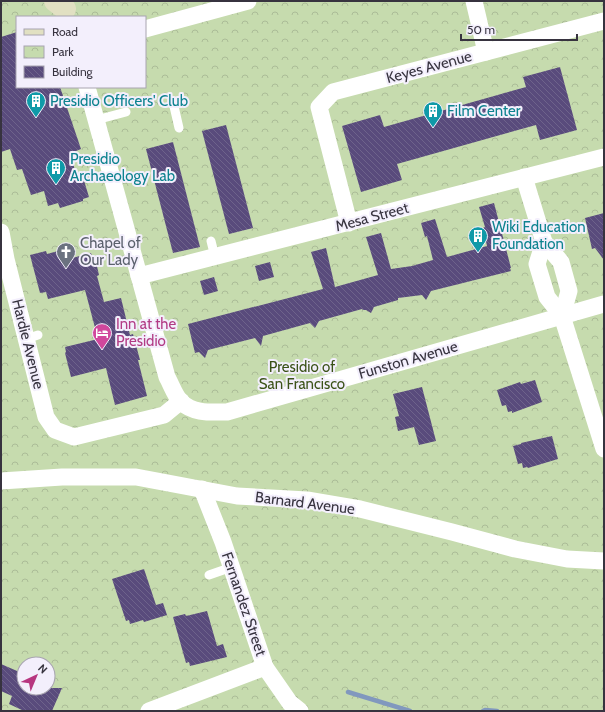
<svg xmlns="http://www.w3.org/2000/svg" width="605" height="712" viewBox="0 0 605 712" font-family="Cabin,sans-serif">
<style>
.park{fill:url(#park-crowns);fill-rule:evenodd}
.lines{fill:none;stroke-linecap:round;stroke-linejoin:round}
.stream{stroke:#8198be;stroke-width:4.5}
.building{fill:url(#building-back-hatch)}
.lane{stroke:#fff;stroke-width:9}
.street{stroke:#fff;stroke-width:17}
.secondary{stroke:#e1e0c2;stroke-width:22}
.labels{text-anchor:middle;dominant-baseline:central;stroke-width:4;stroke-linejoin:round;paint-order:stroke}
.street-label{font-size:15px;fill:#37333f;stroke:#f3effc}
.culture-label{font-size:15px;fill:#0d838f;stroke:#f3effc;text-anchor:start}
.worship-label{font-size:15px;fill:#5b616d;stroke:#f3effc;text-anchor:start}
.hotel-label{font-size:15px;fill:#b23c85;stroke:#f3effc;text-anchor:start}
.park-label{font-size:15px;fill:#3b5218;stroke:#f3effc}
</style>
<defs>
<pattern id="park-crowns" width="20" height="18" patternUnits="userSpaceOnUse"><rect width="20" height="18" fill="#c6dbae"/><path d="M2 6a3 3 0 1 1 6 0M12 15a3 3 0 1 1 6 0" fill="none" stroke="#abbc97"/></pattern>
<pattern id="building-back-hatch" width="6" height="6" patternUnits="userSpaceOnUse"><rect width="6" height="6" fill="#594b7c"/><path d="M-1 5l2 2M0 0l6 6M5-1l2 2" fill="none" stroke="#6e638b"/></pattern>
</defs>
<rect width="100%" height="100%" fill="#e8defe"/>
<path class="park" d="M1,1H604V711H1ZM17,17H145V87H17ZM24,664H48V688H24Z"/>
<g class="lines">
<g class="stream">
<polyline points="348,692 410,711"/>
<polyline points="483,711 485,710 497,711"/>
</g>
</g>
<g class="building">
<polygon points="17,32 17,87 60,87 81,149 71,153 76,176 82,174 89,197 83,199 83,201 60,208 58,203 48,206 44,191 31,195 22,169 17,170 10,149 1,152 1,37"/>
<polygon points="560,67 577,130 540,140 536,125 397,164 402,180 361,192 342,126 380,115 384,127 526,87 523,77"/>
<polygon points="226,125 253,228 229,234 202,131"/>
<polygon points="173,142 200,247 173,253 146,149"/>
<polygon points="494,203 511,268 510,268 511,271 431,291 426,300 422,295 398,298 398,300 374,307 371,313 366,310 363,310 362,309 319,321 315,328 310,323 263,336 261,346 255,338 208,350 205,358 199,352 195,353 188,324 323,289 311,252 326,248 335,287 378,275 366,237 381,233 391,269 412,266 433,260 427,236 425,237 421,223 435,219 447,257 487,246 483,228 485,227 479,207"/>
<polygon points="604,213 604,260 595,248 592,249 585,218"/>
<polygon points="46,251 47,254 58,251 61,261 91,253 94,262 96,262 99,275 97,276 104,302 121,298 130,335 133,334 140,360 138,360 147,396 115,405 106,368 71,377 65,353 66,352 65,347 98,339 85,290 48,299 46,292 40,293 30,255"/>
<polygon points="270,262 274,277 259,281 255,266"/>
<polygon points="214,277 218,291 204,295 200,281"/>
<polygon points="535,380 542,402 512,413 512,411 508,412 506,405 502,406 497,390 520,382 521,384"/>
<polygon points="422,387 436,441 419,445 414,427 398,431 395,417 399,416 393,394"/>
<polygon points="552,436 558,459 528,468 527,467 523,468 522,463 518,464 513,446 521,444 521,443"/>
<polygon points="144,569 156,605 163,603 167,615 144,622 143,620 130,624 129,620 126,621 112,579"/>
<polygon points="207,611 217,646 223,644 227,657 190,666 189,662 186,663 173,617 185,614 186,616"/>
<polygon points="1,664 24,674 24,688 62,688 52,711 24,711 9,704 12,696 1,691"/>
</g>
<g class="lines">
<g class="lane">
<polyline points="173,102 179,128"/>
<polyline points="96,120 126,112"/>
<polyline points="211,241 215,257"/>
<polyline points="26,339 38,335"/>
<polyline points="209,575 232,567"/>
</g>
<g class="street">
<polyline points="474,1 486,52"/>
<polyline points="145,29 248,1"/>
<path d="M87,87L167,377C171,384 175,396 181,402C194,414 211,412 227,412L604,304"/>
<polyline points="524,177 544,242 561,262 569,291 562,316"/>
<polyline points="349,223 319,107 333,92 604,21"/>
<polyline points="1,232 6,259 46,417 55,430 74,437 164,415 181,401"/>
<polyline points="544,242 537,264 547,297 562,316 604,449"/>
<polyline points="139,276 604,157"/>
<polyline points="1,481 62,477 136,477 237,496 307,500 360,509 452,532 515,549 567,559 604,561"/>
<polyline points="202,489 223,542 265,667 290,703 300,711"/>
<polyline points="149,711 265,667"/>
</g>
<polyline class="secondary" points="55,1 65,9"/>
</g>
<defs>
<g id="building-pin" transform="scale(1)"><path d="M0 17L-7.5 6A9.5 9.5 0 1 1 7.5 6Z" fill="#0f9aa8" stroke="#f3effc"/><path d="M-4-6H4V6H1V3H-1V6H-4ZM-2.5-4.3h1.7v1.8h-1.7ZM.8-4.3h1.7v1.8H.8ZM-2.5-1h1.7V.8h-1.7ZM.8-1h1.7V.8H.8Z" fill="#fff"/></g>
<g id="church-pin" transform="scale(1)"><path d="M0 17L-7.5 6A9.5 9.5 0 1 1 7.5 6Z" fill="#6b7280" stroke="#f3effc"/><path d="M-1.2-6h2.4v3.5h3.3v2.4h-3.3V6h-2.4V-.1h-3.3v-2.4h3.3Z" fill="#fff"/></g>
<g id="hotel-pin" transform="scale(1)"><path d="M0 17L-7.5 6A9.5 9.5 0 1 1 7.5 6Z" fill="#d1479c" stroke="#f3effc"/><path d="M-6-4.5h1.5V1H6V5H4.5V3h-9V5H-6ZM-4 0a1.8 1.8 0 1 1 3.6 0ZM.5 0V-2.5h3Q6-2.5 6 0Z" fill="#fff"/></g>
</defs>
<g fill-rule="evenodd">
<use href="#building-pin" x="36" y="101"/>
<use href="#building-pin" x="433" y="111"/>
<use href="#building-pin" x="56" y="168"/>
<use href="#building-pin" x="478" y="236"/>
<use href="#church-pin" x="66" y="252"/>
<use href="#hotel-pin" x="102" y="333"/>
</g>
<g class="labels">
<g class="street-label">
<text transform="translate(429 67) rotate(-15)">Keyes Avenue</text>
<text transform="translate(372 217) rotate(-15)">Mesa Street</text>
<text transform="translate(28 344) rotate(76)">Hardie Avenue</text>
<text transform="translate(408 360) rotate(-16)">Funston Avenue</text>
<text transform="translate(305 503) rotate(7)">Barnard Avenue</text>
<text transform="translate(244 604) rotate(71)">Fernandez Street</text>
</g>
<g class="culture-label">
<text x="50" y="101">Presidio Officers' Club</text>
<text x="447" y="111">Film Center</text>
<text x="70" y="159">Presidio<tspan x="70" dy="17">Archaeology Lab</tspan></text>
<text x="492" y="227">Wiki Education<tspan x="492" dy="17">Foundation</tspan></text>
</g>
<g class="worship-label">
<text x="80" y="243">Chapel of<tspan x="80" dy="17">Our Lady</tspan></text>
</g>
<g class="hotel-label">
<text x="116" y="324">Inn at the<tspan x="116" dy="17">Presidio</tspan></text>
</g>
<g class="park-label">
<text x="302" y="367">Presidio of<tspan x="302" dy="17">San Francisco</tspan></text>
</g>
</g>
<rect width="605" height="712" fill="none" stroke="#37333f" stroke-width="4"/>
<rect x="16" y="16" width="130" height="72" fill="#f3effc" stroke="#a8a4b0"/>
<rect x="24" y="29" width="20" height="6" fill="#e1e0c2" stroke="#a8a4b0"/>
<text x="52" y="36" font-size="12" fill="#37333f">Road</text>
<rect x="24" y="46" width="20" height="12" fill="url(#park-crowns)" stroke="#a8a4b0"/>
<text x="52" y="56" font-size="12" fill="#37333f">Park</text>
<rect x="24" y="66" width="20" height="12" fill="url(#building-back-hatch)" stroke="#a8a4b0"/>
<text x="52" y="76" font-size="12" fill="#37333f">Building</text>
<g transform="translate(36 676) rotate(44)"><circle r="19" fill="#f3effc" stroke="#a8a4b0"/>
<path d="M0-3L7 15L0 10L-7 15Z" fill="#b73680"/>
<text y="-6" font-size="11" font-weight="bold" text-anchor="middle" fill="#37333f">N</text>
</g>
<path d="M461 34v6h116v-6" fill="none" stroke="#37333f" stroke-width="2"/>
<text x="467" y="34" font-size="12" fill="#37333f" stroke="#f3effc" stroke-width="3" paint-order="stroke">50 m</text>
</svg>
